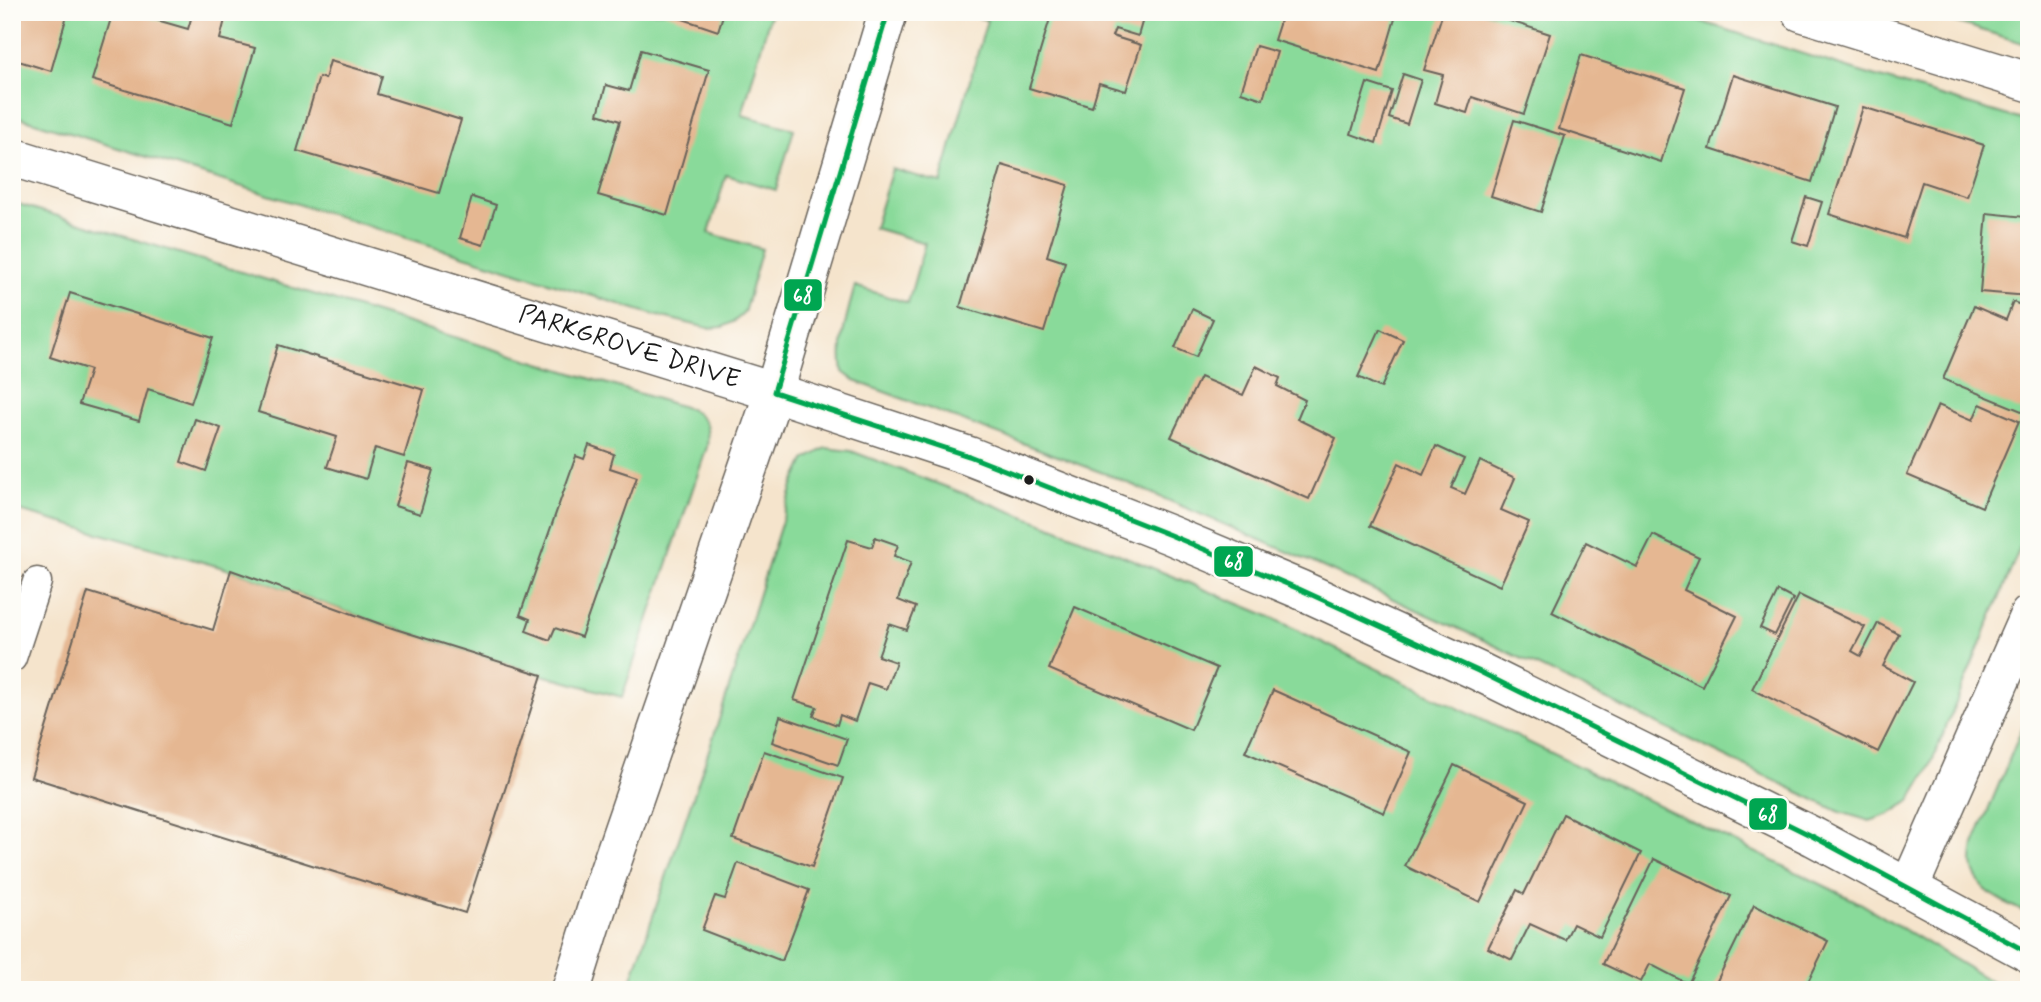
<svg xmlns="http://www.w3.org/2000/svg" width="2041" height="1002" viewBox="0 0 2041 1002" font-family="Mynerve,sans-serif">
<style>
.green{fill:#89da9a;stroke:#527b5b;stroke-width:2}
.building{fill:#e5b792}
.lines{fill:none;stroke-linecap:round;stroke-linejoin:round}
.service-casing{stroke:#68625a;stroke-width:31}
.minor-casing{stroke:#68625a;stroke-width:41}
.service{stroke:#fff;stroke-width:28}
.minor{stroke:#fff;stroke-width:38}
.bus-1-casing{stroke:#fdfcf7;stroke-width:10}
.bus-1{stroke:#00a651;stroke-width:5}
.bus-dot{fill:#1c1c1c;stroke:#fdfcf7;stroke-width:2.5}
.labels{text-anchor:middle;dominant-baseline:central;stroke-width:6;stroke-linejoin:round;paint-order:stroke}
.street-label{font-size:26px;fill:#1c1c1c;stroke:#fdfcf7}
.line-badge{stroke:#fdfcf7;stroke-width:2.5}
.badge-label{font-size:19px;text-anchor:middle;font-weight:bold;fill:#fff}
</style>
<rect width="100%" height="100%" fill="#fdfcf7"/>
<filter id="ink" filterUnits="userSpaceOnUse"><feTurbulence type="fractalNoise" baseFrequency=".0143" numOctaves="2"/><feDisplacementMap in="SourceGraphic" scale="14" xChannelSelector="R" yChannelSelector="G"/><feConvolveMatrix kernelMatrix="1 2 1 2 8 2 1 2 1" color-interpolation-filters="sRGB"/></filter>
<filter id="wash" filterUnits="userSpaceOnUse"><feTurbulence type="fractalNoise" baseFrequency=".00686" numOctaves="4" result="noise"/><feDisplacementMap in="SourceGraphic" scale="28" xChannelSelector="R" yChannelSelector="G"/><feGaussianBlur stdDeviation="1.57" result="paint"/><feColorMatrix in="noise" values="0 0 0 0 0 0 0 0 0 0 0 0 0 0 0 0 0 1.4 0 .05"/><feComposite in="paint" operator="in"/></filter>
<g filter="url(#wash)">
<rect width="100%" height="100%" fill="#f5e4cc"/>
<g class="green">
<polygon points="12,12 771,12 742,115 794,129 776,190 726,175 709,233 762,249 744,313 735,321 723,327 708,328 654,315 12,115"/>
<path d="M960,12H1671L1860,72L2029,122V526L1928,771L1910,801L1890,814L1870,821L1840,812L1479,638L1316,564L1114,477L855,381L843,372C838,342 847,315 855,286L908,303L925,243L874,228L892,169L941,183L987,20Z"/>
<polygon points="1923,12 2029,12 2029,45"/>
<path d="M12,202L690,409C707,420 709,427 707,447L622,697L542,675L386,626L231,570L12,509Z"/>
<polygon points="826,448 851,451 1058,529 1264,614 1860,903 2005,990 628,990 716,729 794,483 805,460"/>
<path d="M2029,712V914C2006,903 1974,892 1972,862C1972,856 1973,850 1974,844Z"/>
</g>
<g id="blocks">
<g class="building">
<polygon points="12,12 68,12 51,71 12,59"/>
<polygon points="113,12 129,12 188,29 193,12 227,12 220,39 255,48 233,123 92,80"/>
<polygon points="662,12 724,12 718,31"/>
<polygon points="1052,12 1145,12 1138,36 1115,29 1112,36 1141,45 1126,91 1099,83 1092,107 1029,88"/>
<polygon points="1283,12 1397,12 1379,73 1274,40"/>
<polygon points="1443,12 1482,12 1550,34 1524,114 1472,97 1467,113 1435,103 1443,75 1424,70"/>
<polygon points="1256,46 1277,52 1263,99 1241,92"/>
<polygon points="641,50 709,70 667,215 598,195 620,121 598,114 606,85 629,91"/>
<polygon points="1581,55 1685,88 1661,162 1559,129"/>
<polygon points="330,61 382,76 377,94 461,120 439,193 297,151 319,77 325,79"/>
<polygon points="1403,74 1421,80 1407,124 1389,118"/>
<polygon points="1733,75 1835,107 1812,182 1710,149"/>
<polygon points="1367,83 1392,91 1376,143 1351,134"/>
<polygon points="1863,107 1984,145 1967,197 1922,182 1904,238 1829,214"/>
<polygon points="1514,120 1565,136 1541,212 1491,196"/>
<polygon points="1002,165 1068,185 1047,256 1065,262 1044,332 960,307"/>
<polygon points="472,197 496,205 483,245 460,238"/>
<polygon points="1806,197 1822,202 1808,246 1792,241"/>
<polygon points="2027,197 2029,197 2029,296 1980,292 1987,213 2025,217"/>
<polygon points="70,293 213,338 191,403 148,389 139,421 79,404 90,370 50,357"/>
<polygon points="2013,302 2029,308 2029,401 2024,412 1943,379 1974,306 2006,320"/>
<polygon points="1192,309 1213,319 1196,357 1175,348"/>
<polygon points="1380,329 1403,340 1381,388 1358,377"/>
<polygon points="278,345 424,390 404,457 375,448 366,479 327,467 337,437 258,412"/>
<polygon points="1256,366 1280,378 1277,386 1305,400 1297,419 1336,438 1309,499 1171,437 1200,377 1243,395"/>
<polygon points="1980,404 2019,421 1982,507 1907,475 1938,405 1973,420"/>
<polygon points="195,419 221,428 206,471 181,462"/>
<polygon points="589,445 614,454 610,468 637,477 581,637 555,628 550,640 526,631 530,619 520,615 576,456 584,459"/>
<polygon points="1436,446 1464,459 1451,488 1465,494 1480,461 1515,478 1501,510 1529,522 1500,586 1370,526 1399,463 1423,475"/>
<polygon points="408,463 433,470 420,514 395,506"/>
<polygon points="1653,535 1699,557 1684,590 1737,616 1702,686 1552,612 1586,542 1637,567"/>
<polygon points="875,537 898,545 894,556 911,562 898,600 916,607 907,630 889,624 883,642 878,656 896,662 886,689 868,683 855,721 840,715 837,725 813,716 817,707 794,700 848,540 872,547"/>
<polygon points="231,570 386,626 542,675 465,913 31,777 88,592 213,630"/>
<polygon points="1778,591 1793,599 1775,635 1760,628"/>
<polygon points="1799,595 1865,627 1852,651 1861,656 1878,623 1899,634 1883,666 1913,682 1878,752 1752,689"/>
<polygon points="1075,607 1217,668 1191,730 1049,669"/>
<polygon points="1273,690 1411,752 1384,813 1245,752"/>
<polygon points="780,716 847,739 838,765 772,742"/>
<polygon points="764,751 843,778 812,867 733,839"/>
<polygon points="1454,765 1528,801 1480,902 1405,866"/>
<polygon points="1563,814 1641,853 1600,937 1573,924 1565,940 1530,924 1512,960 1488,948 1517,890 1524,894"/>
<polygon points="1654,859 1731,896 1688,984 1650,964 1641,982 1603,964"/>
<polygon points="738,863 809,890 782,961 702,930 715,896 725,899"/>
<polygon points="1754,905 1828,941 1804,990 1713,989"/>
</g>
</g>
</g>
<g filter="url(#ink)">
<use href="#blocks" fill-opacity="0" stroke="#68625a" stroke-width="2"/>
<g class="lines">
<g class="service-casing">
<polyline id="service" points="12,658 37,582"/>
</g>
<g class="minor-casing">
<g id="minor">
<polyline points="1801,12 2029,82"/>
<path id="s1" d="M12,157L774,392L969,456L1170,535L1299,589L1478,671L1814,837L2029,953"/>
<polyline points="1909,888 2029,615"/>
<polyline points="571,990 603,888 774,392 888,12"/>
</g>
</g>
<use href="#service" class="service"/>
<use href="#minor" class="minor"/>
<g class="bus-1-casing">
<polyline id="bus-1" points="888,12 774,392 969,456 1170,535 1299,589 1478,671 1814,837 2029,953"/>
</g>
<use href="#bus-1" class="bus-1"/>
</g>
</g>
<circle class="bus-dot" cx="1029" cy="480" r="6"/>
<g class="labels">
<g class="street-label">
<text stroke="none"><textPath href="#s1" startOffset="646">PARKGROVE DRIVE</textPath></text>
</g>
</g>
<g class="line-badge">
<rect x="783" y="278" width="40" height="34" rx="7" fill="#00a651"/>
<rect x="1213" y="545" width="41" height="33" rx="7" fill="#00a651"/>
<rect x="1748" y="797" width="40" height="34" rx="7" fill="#00a651"/>
</g>
<g class="badge-label">
<text x="803" y="302">68</text>
<text x="1234" y="568">68</text>
<text x="1768" y="821">68</text>
</g>
<rect width="2041" height="1002" fill="none" stroke="#fdfcf7" stroke-width="42"/>
</svg>
